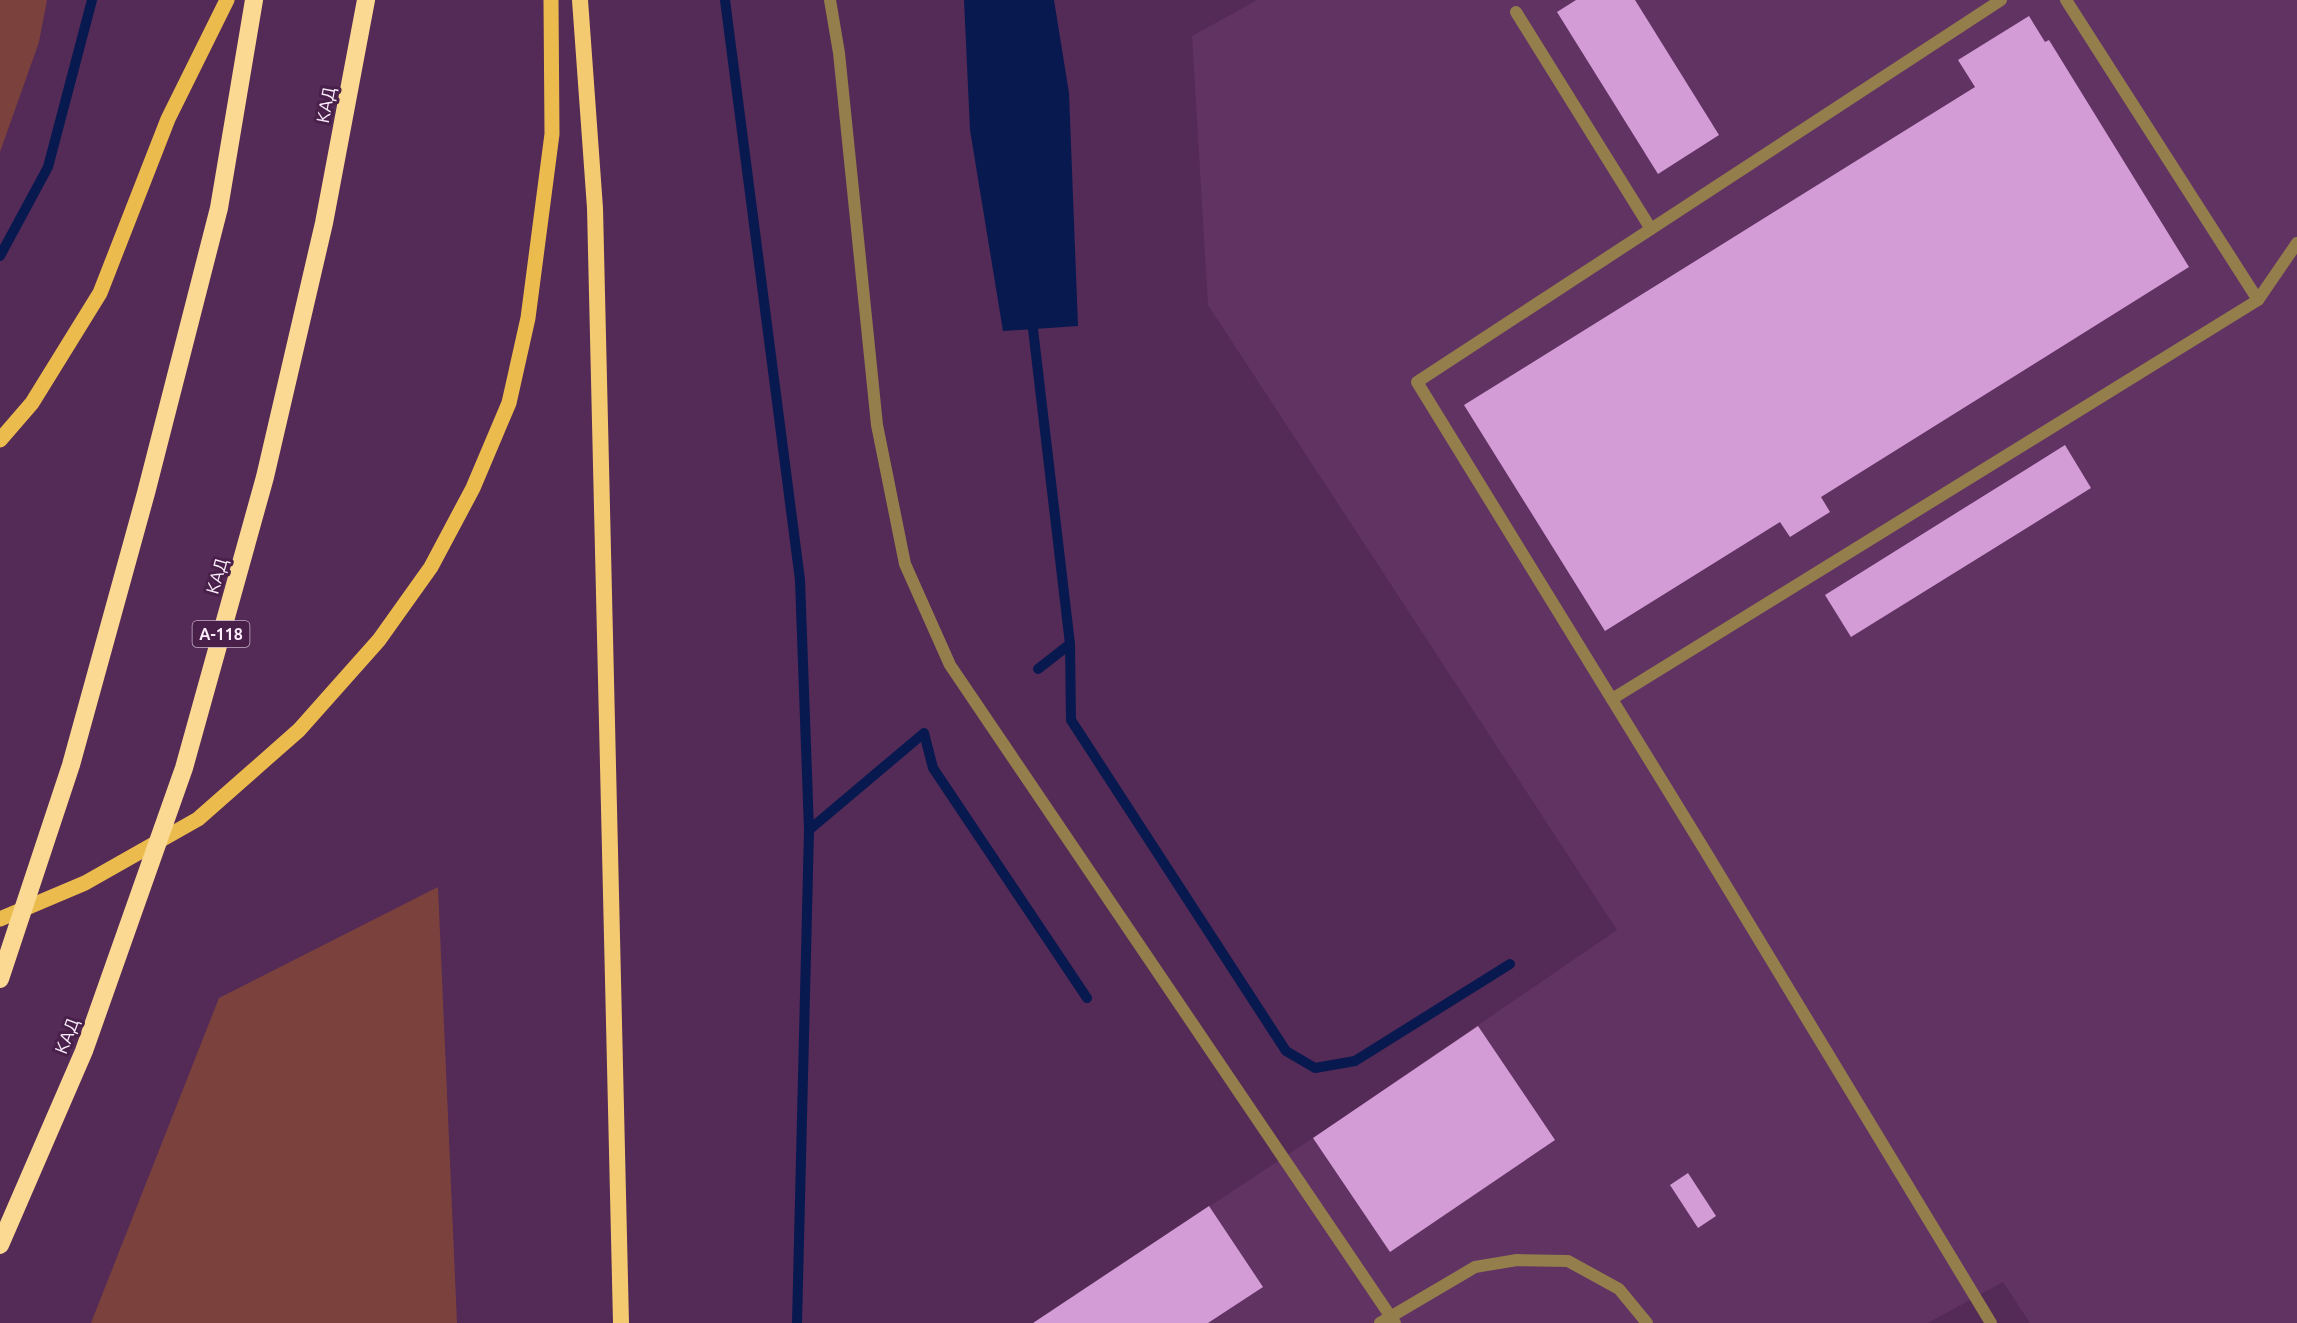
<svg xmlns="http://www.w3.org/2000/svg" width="2297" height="1323" viewBox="0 0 2297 1323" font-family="Ubuntu,sans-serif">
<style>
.built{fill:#613363}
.green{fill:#7b423d}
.water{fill:#08194f}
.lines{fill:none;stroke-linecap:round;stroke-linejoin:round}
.stream{stroke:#08194f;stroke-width:10}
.building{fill:#d49cd6}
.service{stroke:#947e4c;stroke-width:12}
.primary{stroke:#ebbc4d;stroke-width:15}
.trunk{stroke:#f3ca70;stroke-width:16}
.motorway{stroke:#fbd992;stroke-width:18}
.labels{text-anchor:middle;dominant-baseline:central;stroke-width:6;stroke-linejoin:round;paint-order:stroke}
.shield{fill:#48204a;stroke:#c6b0c7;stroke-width:1.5}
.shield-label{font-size:16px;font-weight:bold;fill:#fcedfd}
.street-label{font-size:18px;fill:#fcedfd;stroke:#48204a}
</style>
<rect width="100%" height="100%" fill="#542a56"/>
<polygon class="built" points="1257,0 2297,0 2297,1323 2030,1323 2003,1282 1928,1323 1033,1323 1313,1138 1617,930 1208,305 1192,36"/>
<g class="green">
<polygon points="0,0 47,0 39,42 0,152"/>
<polygon points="438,887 457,1323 91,1323 219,998"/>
</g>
<polygon class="water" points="964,0 1054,0 1069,93 1078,326 1003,331 970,130"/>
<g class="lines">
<g class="stream">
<polyline points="725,0 800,580 809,830 797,1323"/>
<polyline points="0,256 48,167 92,0"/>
<polyline points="1033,329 1070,644 1038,669"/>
<polyline points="1070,644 1071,720 1286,1051 1315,1068 1355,1061 1510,964"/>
<polyline points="809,830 924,733 933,768 1087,998"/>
</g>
</g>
<g class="building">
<polygon points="1576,0 1635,0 1719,135 1658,174 1557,12"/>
<polygon points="2029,16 2045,42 2049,40 2189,267 1821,497 1830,512 1790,537 1780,522 1605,631 1464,405 1975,87 1958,60"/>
<polygon points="2065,445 2091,488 1851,637 1825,595"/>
<polygon points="1478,1026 1555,1140 1390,1252 1313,1138"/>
<polygon points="1688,1173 1716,1216 1698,1228 1670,1185"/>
<polygon points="1209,1206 1263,1287 1208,1323 1033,1323"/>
</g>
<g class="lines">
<g class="service">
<polyline points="830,0 839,53 877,425 905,564 950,665 1395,1323"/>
<polyline points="2066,0 2258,300"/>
<polyline points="1516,12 1651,229"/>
<polyline points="1612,699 2258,300 2297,243"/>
<polyline points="1380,1323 1475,1267 1517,1260 1568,1261 1619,1289 1647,1323"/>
<polyline points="1991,1323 1704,849 1417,382 2001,0"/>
</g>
<g class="primary">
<polyline points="0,440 32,403 100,293 168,119 227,0"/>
<polyline points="0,919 85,883 198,819 299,730 379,640 431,567 473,488 509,403 528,318 552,134 551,0"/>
</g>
<polyline class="trunk" points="580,0 595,208 621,1323"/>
<g class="motorway">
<polyline points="0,979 71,765 146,493 219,208 254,0"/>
<polyline points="0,1245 84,1051 184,768 265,477 324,223 366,0"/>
</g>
</g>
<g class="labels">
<rect class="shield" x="192.5" y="621" width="57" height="26" rx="4.5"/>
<g class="shield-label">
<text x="221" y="634">А-118</text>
</g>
<g class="street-label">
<text transform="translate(325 105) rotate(-79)">КАД</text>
<text transform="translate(216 576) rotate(-74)">КАД</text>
<text transform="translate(66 1036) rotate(-69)">КАД</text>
</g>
</g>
</svg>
